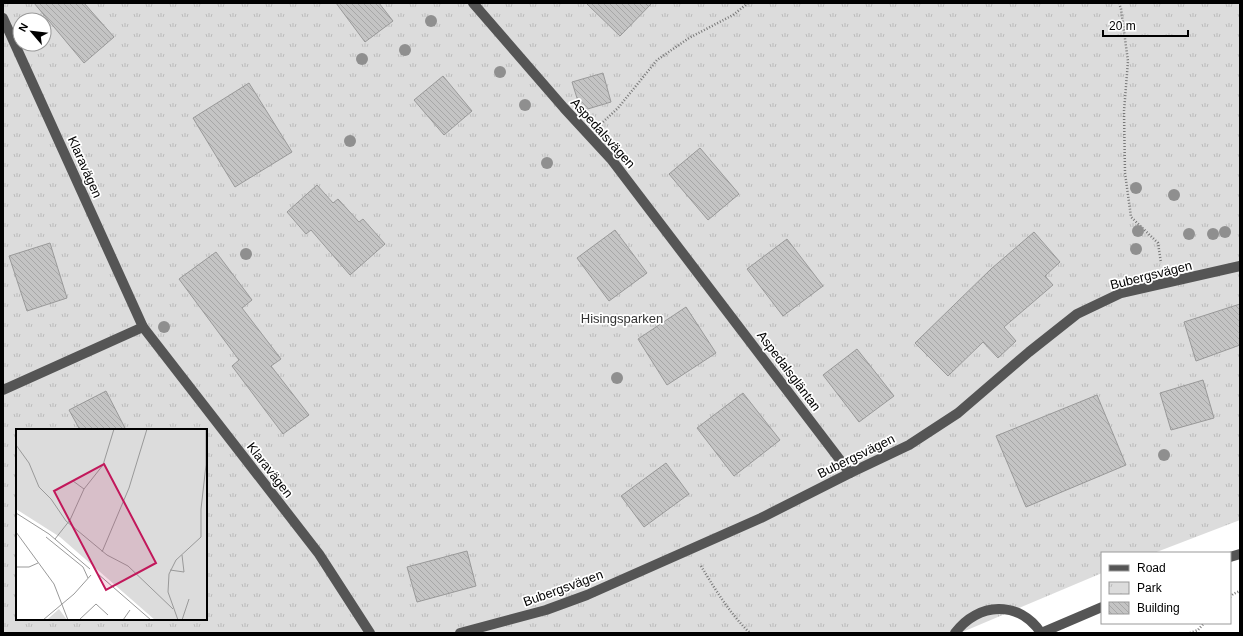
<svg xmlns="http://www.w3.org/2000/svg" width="1243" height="636" viewBox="0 0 1243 636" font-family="Helvetica,sans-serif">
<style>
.park{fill:url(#park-tufts);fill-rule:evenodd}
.building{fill:url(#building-back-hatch);stroke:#999}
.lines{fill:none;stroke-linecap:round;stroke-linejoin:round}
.path{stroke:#777;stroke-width:2.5;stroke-dasharray:1 2;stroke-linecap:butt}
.minor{stroke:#555;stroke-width:10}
.tree{fill:#8f8f8f}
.labels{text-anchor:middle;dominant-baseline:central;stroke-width:3.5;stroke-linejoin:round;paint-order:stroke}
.street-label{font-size:13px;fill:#000;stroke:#fff}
.park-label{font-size:13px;fill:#333;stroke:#fff}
.inset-road{fill:none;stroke:#999;stroke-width:1}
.view{fill:#c2185b;fill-opacity:0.15;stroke:#c2185b;stroke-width:2}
.inset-edge{fill:none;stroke:#000;stroke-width:2}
</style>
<defs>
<pattern id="park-tufts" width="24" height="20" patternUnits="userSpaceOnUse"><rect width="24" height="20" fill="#dcdcdc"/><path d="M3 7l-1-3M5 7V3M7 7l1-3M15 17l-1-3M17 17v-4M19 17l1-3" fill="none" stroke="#bbb"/></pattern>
<pattern id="building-back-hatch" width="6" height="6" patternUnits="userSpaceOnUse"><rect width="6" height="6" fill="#c4c4c4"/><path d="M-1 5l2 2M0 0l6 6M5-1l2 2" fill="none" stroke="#a7a7a7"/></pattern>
</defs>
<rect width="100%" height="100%" fill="#fff"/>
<path class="park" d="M3,3H1240V520L1154,553H1102V573L960,633H3ZM20,20H44V44H20ZM17,430H206V619H17Z"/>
<g class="building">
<polygon points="34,3 84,3 114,37 84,63"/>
<polygon points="336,3 379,3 393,21 365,42"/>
<polygon points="586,3 652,3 620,36"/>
<polygon points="603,73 611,102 581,111 572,82"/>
<polygon points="443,76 472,111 444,135 414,100"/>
<polygon points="249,83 292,152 235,187 193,118"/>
<polygon points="700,148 739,194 708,220 669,174"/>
<polygon points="317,185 333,203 338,199 359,222 363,219 385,244 350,275 311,230 306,234 287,212"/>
<polygon points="615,230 647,273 609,301 577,258"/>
<polygon points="1034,232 1060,262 1045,276 1053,285 1004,327 1016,341 998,358 983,342 948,376 915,343 991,269"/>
<polygon points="787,239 823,286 783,316 747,269"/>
<polygon points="50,243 67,298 27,311 9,256"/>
<polygon points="216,252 252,300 242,308 281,359 271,366 309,415 283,434 232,366 239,360 179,279"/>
<polygon points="1240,304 1240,345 1196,361 1184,322"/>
<polygon points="686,307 716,353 667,385 638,339"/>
<polygon points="857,349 894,396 859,422 823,375"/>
<polygon points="1203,380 1214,418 1171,430 1160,393"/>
<polygon points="106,391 126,430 80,430 69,410"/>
<polygon points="743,393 780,440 734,476 697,428"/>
<polygon points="1097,395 1126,465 1026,507 996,436"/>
<polygon points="666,463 689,494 644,527 621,496"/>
<polygon points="467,551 476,586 417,602 407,567"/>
</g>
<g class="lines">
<g class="path">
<polyline points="1119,3 1121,9 1128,61 1124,111 1125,173 1131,217 1158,243 1161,263"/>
<polyline points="603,122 618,108 657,60 689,38 733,15 748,3"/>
<path d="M701,566C715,589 730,614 750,633"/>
<polyline points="1230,597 1233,594 1240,591"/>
<polyline points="1190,633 1198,630 1204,623"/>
</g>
<g class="minor">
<polyline points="473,3 564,108 611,159 850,473"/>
<polyline points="3,18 143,327 319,554 370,633"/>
<polyline points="3,390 143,327"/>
<polyline points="1230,557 1240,554"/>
<polyline points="460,633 546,610 587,595 761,518 850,473 909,445 958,413 1029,352 1077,314 1121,293 1240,266"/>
<path d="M955,633C978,602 1019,600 1041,633"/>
<polyline points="1041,633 1102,607"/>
</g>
</g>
<g class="tree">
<circle cx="431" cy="21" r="6"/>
<circle cx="405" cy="50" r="6"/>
<circle cx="362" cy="59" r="6"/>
<circle cx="500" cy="72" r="6"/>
<circle cx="525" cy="105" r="6"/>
<circle cx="350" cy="141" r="6"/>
<circle cx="547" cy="163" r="6"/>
<circle cx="1136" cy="188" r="6"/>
<circle cx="1174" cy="195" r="6"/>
<circle cx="1138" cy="231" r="6"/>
<circle cx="1225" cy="232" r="6"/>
<circle cx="1189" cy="234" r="6"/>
<circle cx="1213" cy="234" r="6"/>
<circle cx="1136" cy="249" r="6"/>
<circle cx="246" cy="254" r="6"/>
<circle cx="164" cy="327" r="6"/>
<circle cx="617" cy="378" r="6"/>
<circle cx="1164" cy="455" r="6"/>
</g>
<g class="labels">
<g class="street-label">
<text transform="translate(603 133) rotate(48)">Aspedalsvägen</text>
<text transform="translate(85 167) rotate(66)">Klaravägen</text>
<text transform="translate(1151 275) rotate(-14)">Bubergsvägen</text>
<text transform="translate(789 371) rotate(53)">Aspedalsgläntan</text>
<text transform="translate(856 456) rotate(-26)">Bubergsvägen</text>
<text transform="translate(270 470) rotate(52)">Klaravägen</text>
<text transform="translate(563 588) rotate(-20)">Bubergsvägen</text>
</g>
<g class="park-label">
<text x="622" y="318">Hisingsparken</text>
</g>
</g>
<g transform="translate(16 429)">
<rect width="191" height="191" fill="#fff"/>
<path d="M43,180L51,191H31L34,188Z" fill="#dcdcdc"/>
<path d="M0,0H191V191H139L44,108L0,80Z" fill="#dcdcdc"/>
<path class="inset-road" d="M0,16L13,34L23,58L35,70L50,92L91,126L112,137L157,180M57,52L68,60M0,84L33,105L74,140M0,103L38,155L52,191M30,108L67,138L72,149M185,108V80L190,36V0M39,110L54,91L68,60L87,36L98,0M86,123L113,59L131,0M0,138H13L22,134M154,141L168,143L166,126M82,145L135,191M27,191L58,165L75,146M63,191L80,175L92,186M107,191L114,181M162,191L152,163L153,145L160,131L185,108M166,191L173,170"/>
<path class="view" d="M88,35L140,134L90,161L38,62Z"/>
<rect width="191" height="191" class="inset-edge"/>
</g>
<rect width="1243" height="636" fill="none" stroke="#000000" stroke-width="8"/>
<rect x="1101" y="552" width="130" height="72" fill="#ffffff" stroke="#999999"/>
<rect x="1109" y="565" width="20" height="6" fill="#555555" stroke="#999999"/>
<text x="1137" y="572" font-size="12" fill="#000000">Road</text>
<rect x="1109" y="582" width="20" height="12" fill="url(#park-tufts)" stroke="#999999"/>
<text x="1137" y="592" font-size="12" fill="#000000">Park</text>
<rect x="1109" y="602" width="20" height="12" fill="url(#building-back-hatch)" stroke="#999999"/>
<text x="1137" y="612" font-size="12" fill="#000000">Building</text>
<g transform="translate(32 32) rotate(298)"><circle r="19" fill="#ffffff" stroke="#999999"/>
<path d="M0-3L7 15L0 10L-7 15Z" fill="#000000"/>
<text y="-6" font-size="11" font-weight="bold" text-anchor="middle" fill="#000000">N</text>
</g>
<path d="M1103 30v6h85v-6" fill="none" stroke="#000000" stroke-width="2"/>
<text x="1109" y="30" font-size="12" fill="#000000" stroke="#ffffff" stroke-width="3" paint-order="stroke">20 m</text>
</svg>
